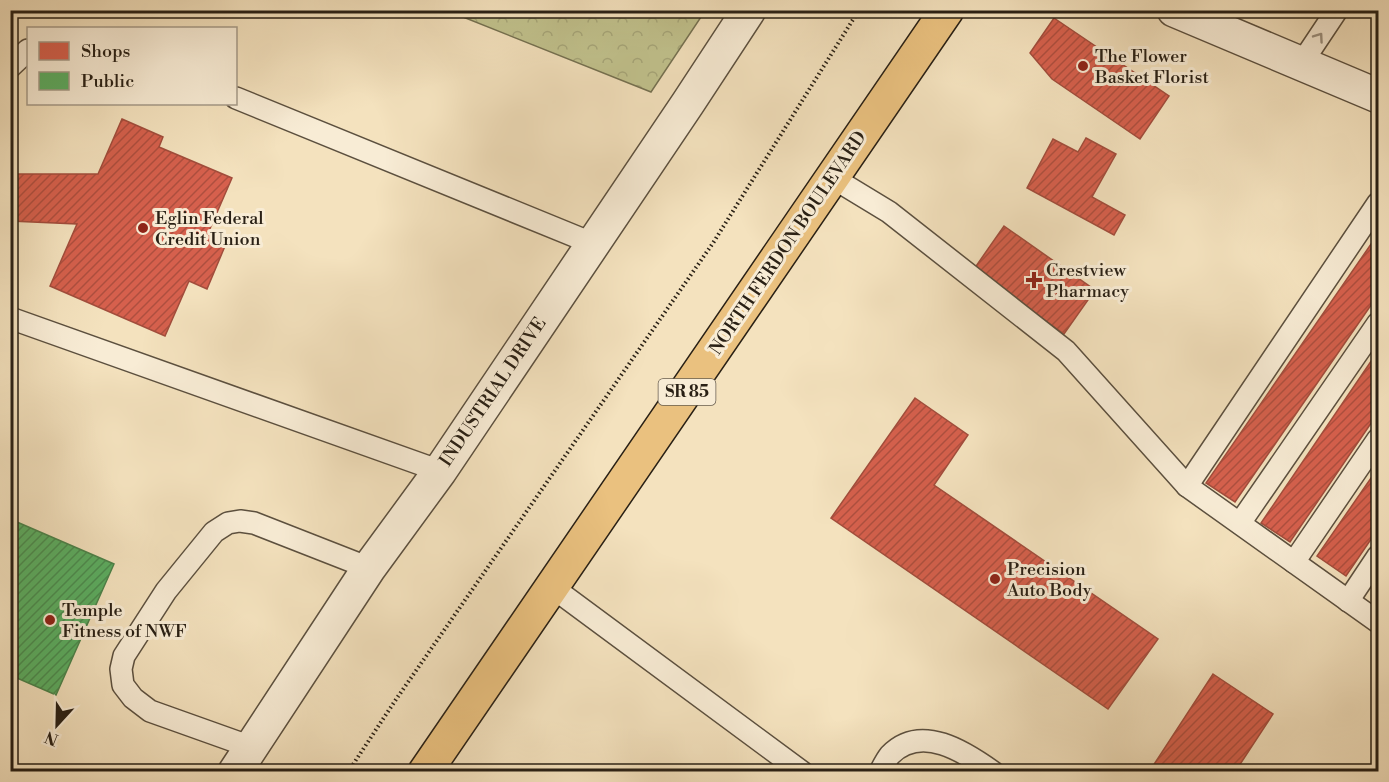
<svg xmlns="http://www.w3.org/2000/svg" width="1389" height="782" viewBox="0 0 1389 782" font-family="'Libre Bodoni',serif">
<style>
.forest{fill:url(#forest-crowns);stroke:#757151;stroke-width:1.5}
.shops{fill:url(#shops-hatch);stroke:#a24d3c;stroke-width:1.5}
.public{fill:url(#public-hatch);stroke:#4b834a;stroke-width:1.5}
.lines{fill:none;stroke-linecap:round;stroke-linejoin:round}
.lane-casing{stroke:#5c503f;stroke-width:24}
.street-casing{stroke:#5c503f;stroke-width:36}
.primary-casing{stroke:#292015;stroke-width:36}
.path{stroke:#292015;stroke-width:4;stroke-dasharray:1.5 3;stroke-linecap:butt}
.lane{stroke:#f8ecd5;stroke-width:21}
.street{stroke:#f8ecd5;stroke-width:33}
.primary{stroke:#eac17f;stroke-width:33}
.oneway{stroke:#9b907f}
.poi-dot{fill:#8f2418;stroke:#f8ecd5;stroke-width:2}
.labels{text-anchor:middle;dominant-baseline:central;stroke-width:6;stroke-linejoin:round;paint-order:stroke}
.shield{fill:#f8ecd5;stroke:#675d4f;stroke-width:1.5}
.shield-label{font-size:16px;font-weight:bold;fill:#292015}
.poi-label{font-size:18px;fill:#292015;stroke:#f8ecd5;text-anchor:start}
.street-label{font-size:18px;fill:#292015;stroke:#f8ecd5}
</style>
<defs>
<pattern id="forest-crowns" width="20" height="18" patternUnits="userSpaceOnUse" patternTransform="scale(1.5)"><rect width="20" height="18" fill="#c1c28d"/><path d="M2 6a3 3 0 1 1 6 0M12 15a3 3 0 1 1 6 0" fill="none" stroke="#a6a679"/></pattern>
<pattern id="shops-hatch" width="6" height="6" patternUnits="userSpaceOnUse" patternTransform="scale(1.5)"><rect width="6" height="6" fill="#d6604d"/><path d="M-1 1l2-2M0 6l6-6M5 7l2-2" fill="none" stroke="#ae4f3f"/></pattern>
<pattern id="public-hatch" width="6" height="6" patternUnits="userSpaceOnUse" patternTransform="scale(1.5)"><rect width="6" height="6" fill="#5aae61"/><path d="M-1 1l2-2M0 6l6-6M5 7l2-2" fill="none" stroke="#4a8d4f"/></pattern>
</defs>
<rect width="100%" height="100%" fill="#f4e2be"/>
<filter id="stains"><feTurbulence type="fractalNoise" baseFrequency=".00333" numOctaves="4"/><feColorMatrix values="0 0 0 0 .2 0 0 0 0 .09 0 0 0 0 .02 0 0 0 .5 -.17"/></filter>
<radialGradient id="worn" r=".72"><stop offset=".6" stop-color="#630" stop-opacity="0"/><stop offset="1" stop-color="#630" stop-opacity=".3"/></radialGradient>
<polygon class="forest" points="448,11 705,11 651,92"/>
<g class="shops">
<polygon points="1054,18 1169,96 1140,139 1052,79 1030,53"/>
<polygon points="122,119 163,137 159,147 232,178 209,231 228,239 207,289 189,281 165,336 50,286 77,224 10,221 11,174 98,174"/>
<polygon points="1086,138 1116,154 1092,197 1125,215 1114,235 1027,188 1053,139 1078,152"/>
<polygon points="1004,226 1095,290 1064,334 974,269"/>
<polygon points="1378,234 1378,295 1235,502 1206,483"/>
<polygon points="1378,351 1378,413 1290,542 1261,523"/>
<polygon points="915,398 968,435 934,485 1158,639 1108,709 831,518"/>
<polygon points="1378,468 1378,529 1346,576 1317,556"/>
<polygon points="1213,674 1273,714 1235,772 1149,772"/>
</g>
<polygon class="public" points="10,519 114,564 56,695 10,675"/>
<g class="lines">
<g class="lane-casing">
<g id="lane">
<polyline points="1301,64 1337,10"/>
<polyline points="10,67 28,50"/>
<polyline points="236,98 594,244"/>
<polyline points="833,178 889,212 1066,351 1187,486 1378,622"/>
<polyline points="10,318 440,471"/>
<polyline points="1187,486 1378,203"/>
<polyline points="1240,523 1378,323"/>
<polyline points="1294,562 1378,439"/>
<polyline points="552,587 802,772"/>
<polyline points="1348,601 1378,556"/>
<polyline points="251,747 150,711 133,698 123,685 121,669 124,656 166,591 214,532 228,523 240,521 254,523 369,568"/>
<path d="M880,772C883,766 886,760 890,755C921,723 965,752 993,772"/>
</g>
</g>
<g class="street-casing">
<g id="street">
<polyline points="1174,10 1378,96"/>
<polyline points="235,772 369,568 440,471 688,103 749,10"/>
</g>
</g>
<g class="primary-casing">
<polyline id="primary" points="425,772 947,10"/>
</g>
<polyline class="path" points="348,772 397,698 713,243 859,10"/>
<use href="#lane" class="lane"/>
<use href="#street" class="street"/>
<use href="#primary" class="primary"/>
</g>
<defs><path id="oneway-chevron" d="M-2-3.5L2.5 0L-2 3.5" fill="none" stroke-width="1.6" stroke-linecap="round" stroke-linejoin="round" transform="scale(1.5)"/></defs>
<use class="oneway" href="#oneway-chevron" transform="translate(1319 37) rotate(-55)"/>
<g class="poi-dot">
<circle cx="1083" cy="66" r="6"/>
<circle cx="143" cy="228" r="6"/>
<path d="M1031 271h6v6h6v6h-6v6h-6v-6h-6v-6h6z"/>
<circle cx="995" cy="579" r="6"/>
<circle cx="50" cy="620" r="6"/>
</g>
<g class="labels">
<rect class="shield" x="658.5" y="379" width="57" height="26" rx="4.5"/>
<g class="shield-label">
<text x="687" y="392">SR 85</text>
</g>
<g class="poi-label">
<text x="1095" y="56">The Flower<tspan x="1095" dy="21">Basket Florist</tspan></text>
<text x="155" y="218">Eglin Federal<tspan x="155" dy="21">Credit Union</tspan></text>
<text x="1046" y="270">Crestview<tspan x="1046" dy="21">Pharmacy</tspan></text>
<text x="1007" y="569">Precision<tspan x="1007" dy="21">Auto Body</tspan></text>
<text x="62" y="610">Temple<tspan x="62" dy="21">Fitness of NWF</tspan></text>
</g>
<g class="street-label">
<text transform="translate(788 243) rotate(-56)">NORTH FERDON BOULEVARD</text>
<text transform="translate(493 392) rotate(-56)">INDUSTRIAL DRIVE</text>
</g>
</g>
<rect width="1389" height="782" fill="none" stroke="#f4e2be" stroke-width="36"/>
<rect x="12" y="12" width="1365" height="758" fill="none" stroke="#292015" stroke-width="3"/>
<rect x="18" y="18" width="1353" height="746" fill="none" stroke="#292015" stroke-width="1.5"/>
<rect x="27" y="27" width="210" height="78" fill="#f8ecd5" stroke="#a59a88" stroke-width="1.5"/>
<rect x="39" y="42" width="30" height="18" fill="#d6604d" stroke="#a59a88" stroke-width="1.5"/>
<text x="81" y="57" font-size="18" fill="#292015">Shops</text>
<rect x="39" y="72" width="30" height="18" fill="#5aae61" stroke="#a59a88" stroke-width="1.5"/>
<text x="81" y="87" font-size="18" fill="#292015">Public</text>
<g transform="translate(57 725) rotate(202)" stroke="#f8ecd5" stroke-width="4.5" paint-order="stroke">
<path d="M0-4.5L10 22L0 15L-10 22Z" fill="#292015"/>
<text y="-9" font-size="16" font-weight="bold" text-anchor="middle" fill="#292015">N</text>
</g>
<rect width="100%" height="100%" filter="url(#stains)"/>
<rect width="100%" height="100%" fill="url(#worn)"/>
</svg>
